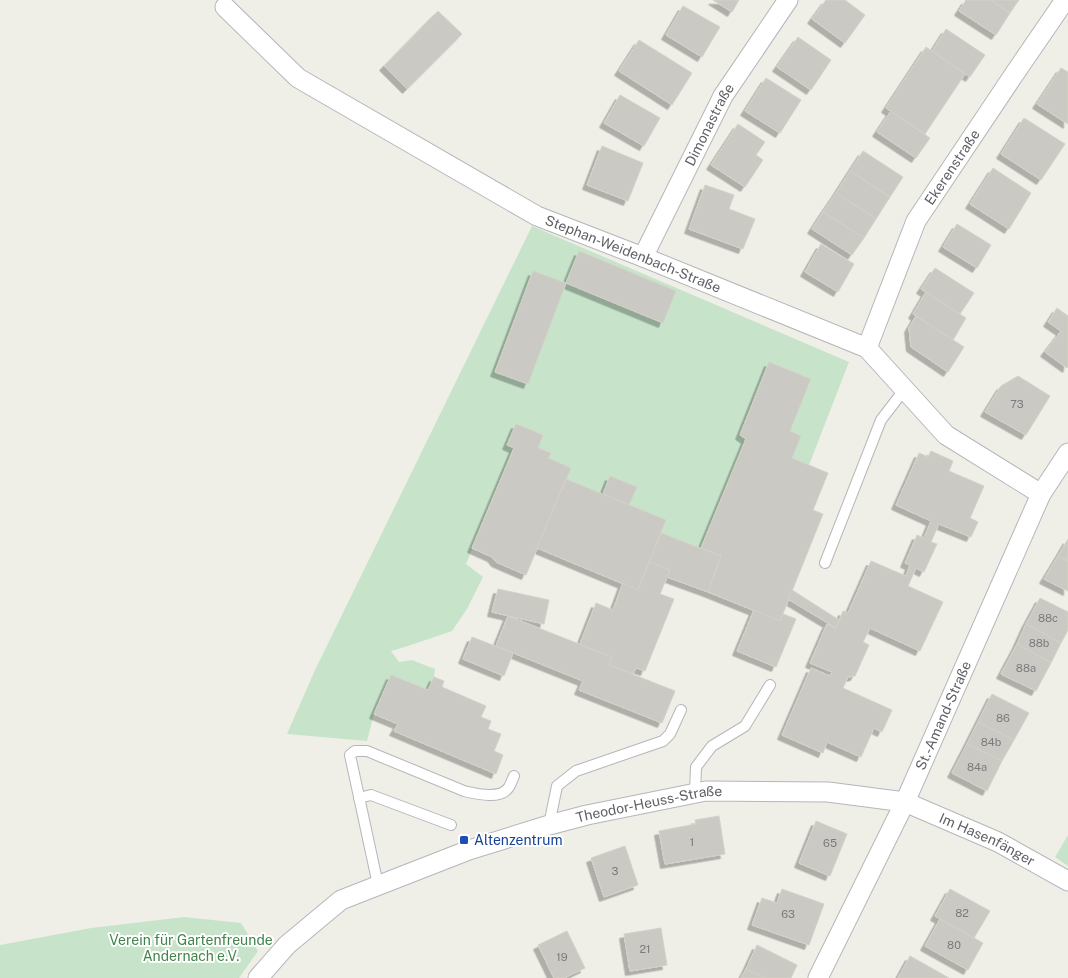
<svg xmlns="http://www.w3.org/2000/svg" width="1068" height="978" viewBox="0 0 1068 978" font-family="'Public Sans',sans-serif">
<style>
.green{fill:#c7e4cb}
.building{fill:#cbc9c4;stroke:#d4d1c7;filter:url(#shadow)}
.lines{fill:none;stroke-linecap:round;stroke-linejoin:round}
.service-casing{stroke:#b5b6bb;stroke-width:12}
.minor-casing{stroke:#b5b6bb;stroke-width:21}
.service{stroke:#fff;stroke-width:10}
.minor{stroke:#fff;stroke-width:19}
.transit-dot{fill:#1a4fb4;stroke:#fff;stroke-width:2}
.labels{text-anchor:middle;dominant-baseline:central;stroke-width:4;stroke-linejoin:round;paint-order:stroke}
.number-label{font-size:11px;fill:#7a7b7e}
.street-label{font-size:14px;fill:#5f6166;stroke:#fff}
.transit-label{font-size:14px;fill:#164399;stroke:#fff;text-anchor:start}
.park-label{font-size:14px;fill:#40844b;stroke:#fff}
</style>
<defs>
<filter id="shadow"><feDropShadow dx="-4.5" dy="4.5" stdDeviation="0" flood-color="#0004"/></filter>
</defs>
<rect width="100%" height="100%" fill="#efefe8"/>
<g class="green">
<polygon points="532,226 849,362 809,465 792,458 801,436 790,431 811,380 770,362 740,434 746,439 701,548 661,533 666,520 566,479 548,458 550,453 538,448 507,445 514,448 466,564 483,577 467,609 452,631 408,646 391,651 399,662 412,660 435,669 434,677 428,690 391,675 374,714 367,741 287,734 315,670"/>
<polygon points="1068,835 1068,866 1055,857"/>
<polygon points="184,917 241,923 258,951 239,978 0,978 0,945 91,928"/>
</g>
<g class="building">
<polygon points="713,0 739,0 732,12"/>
<polygon points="826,0 845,0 865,15 845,43 812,19"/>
<polygon points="966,0 991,0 1010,13 996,35 959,11"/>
<polygon points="991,0 1019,0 1010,13"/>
<polygon points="683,6 720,27 702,57 666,35"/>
<polygon points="438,11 462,34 407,89 384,66"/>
<polygon points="946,29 985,55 970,77 932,51"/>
<polygon points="798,37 831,60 811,90 777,67"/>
<polygon points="639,40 692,73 672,105 619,71"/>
<polygon points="926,47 965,74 925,134 886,108"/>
<polygon points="1061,68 1068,72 1068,124 1037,104"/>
<polygon points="766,78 801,100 780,133 745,111"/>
<polygon points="620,95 660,118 644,146 604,123"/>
<polygon points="891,111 930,138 916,158 877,132"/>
<polygon points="1024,118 1065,144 1041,180 1001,154"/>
<polygon points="738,124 765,142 756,155 763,160 745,187 711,165"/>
<polygon points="602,146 643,163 628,201 587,185"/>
<polygon points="863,151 903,177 890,197 850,171"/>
<polygon points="993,168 1031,193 1009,229 970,204"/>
<polygon points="850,171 890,197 876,219 836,193"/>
<polygon points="705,185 734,195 729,209 755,219 743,249 689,229"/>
<polygon points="836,193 876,219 864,238 823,212"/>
<polygon points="823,212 864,238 852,255 812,229"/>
<polygon points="957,224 991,245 977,268 943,247"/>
<polygon points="821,244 854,264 838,292 805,272"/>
<polygon points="579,251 676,291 663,323 566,283"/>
<polygon points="935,268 974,293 960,314 921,289"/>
<polygon points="533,271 566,283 528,384 495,372"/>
<polygon points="926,292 966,318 953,340 913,314"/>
<polygon points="1057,308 1068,316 1068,366 1067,368 1045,352 1061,331 1048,322"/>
<polygon points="916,316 964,347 948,372 911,347 909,328"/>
<polygon points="769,362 811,379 790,431 801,436 792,458 828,473 813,510 823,514 780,621 708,592 721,556 701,548 746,439 740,435"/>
<polygon points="1018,376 1050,396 1026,435 985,412 1001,386"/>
<polygon points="516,424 543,435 538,448 551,453 548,458 571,468 526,575 496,562 492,557 472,548 514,448 507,445"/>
<polygon points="931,451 953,461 949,471 984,486 970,518 978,522 971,537 939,524 931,542 937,544 924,572 916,568 908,586 943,602 920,651 870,628 863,642 869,645 855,676 848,677 843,688 892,710 882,732 874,728 861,757 827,742 823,753 782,735 811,668 830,676 832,672 810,663 827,624 836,628 843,611 848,613 871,561 906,576 910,565 905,563 917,535 924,538 931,521 896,505 919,453 928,457"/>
<polygon points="610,476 637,487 629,505 603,494"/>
<polygon points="566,479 666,520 638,590 537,548"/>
<polygon points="661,533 721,556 708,592 667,577 670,570 649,562"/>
<polygon points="1068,539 1068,561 1058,556"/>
<polygon points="1058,556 1068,561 1068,591 1044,579"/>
<polygon points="649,562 670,570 660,594 674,599 645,671 636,668 633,674 609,665 612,657 580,644 596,603 613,610 623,583 638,590"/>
<polygon points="498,589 549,600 544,624 492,612"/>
<polygon points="792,590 839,620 836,628 788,599"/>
<polygon points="1040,598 1068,612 1068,630 1061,643 1026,624"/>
<polygon points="754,610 780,621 783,614 796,619 776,667 737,651"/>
<polygon points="508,616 612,657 609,665 675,691 662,723 579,690 583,681 496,646"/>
<polygon points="1026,624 1061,643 1051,663 1017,644"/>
<polygon points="472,637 513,653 504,676 463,659"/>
<polygon points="1017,644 1051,663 1036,691 1001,674"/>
<polygon points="391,675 428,690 434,677 444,681 442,687 486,706 481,717 491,721 488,729 501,734 494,751 503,755 496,774 394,731 398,724 374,714"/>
<polygon points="992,694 1029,713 1014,740 978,722"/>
<polygon points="978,722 1014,740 1002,761 967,744"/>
<polygon points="967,744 1002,761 987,791 952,773"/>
<polygon points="719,816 725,854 665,864 659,831 696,824 695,820"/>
<polygon points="816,821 847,834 830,876 799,863"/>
<polygon points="625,846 638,885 604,897 591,858"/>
<polygon points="782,889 824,904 809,945 752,925 762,898 777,903"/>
<polygon points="950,889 990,911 974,938 935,916"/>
<polygon points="940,919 983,943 968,970 925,946"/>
<polygon points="661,928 667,965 630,971 624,934"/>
<polygon points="567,931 585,968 564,978 554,978 538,945"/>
<polygon points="757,945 797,965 791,978 765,978 746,969"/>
<polygon points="910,956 949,978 898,978"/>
<polygon points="746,969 765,978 741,978"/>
</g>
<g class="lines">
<g class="service-casing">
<g id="service">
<polyline points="825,563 881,420 904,390"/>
<polyline points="695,793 696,767 712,746 745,726 770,685"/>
<polyline points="359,798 371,795 451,825"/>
<polyline points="549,825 557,786 576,771 663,741 670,734 681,710"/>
<path d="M378,885L350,755L355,751H367L464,791C477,794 501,800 509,787C511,784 512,780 514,776"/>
</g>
</g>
<g class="minor-casing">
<g id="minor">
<path id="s1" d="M225,7L298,78L537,216L643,257L867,348L946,435L1041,494"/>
<path id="s2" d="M643,257L723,96L788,0"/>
<path id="s3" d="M867,348L916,221L1013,76L1065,0"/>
<path id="s4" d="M258,978L287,945L341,900L469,850L549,825L587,815L706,791L828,792L905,802L998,842L1068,881"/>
<path id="s5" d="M818,978L905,802L1041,494L1068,453"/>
</g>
</g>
<use href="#service" class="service"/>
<use href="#minor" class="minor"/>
</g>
<rect class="transit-dot" x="459" y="835" width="10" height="10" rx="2.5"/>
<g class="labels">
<g class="number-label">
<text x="1017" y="404">73</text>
<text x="1048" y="618">88c</text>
<text x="1039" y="643">88b</text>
<text x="1026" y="668">88a</text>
<text x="1003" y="718">86</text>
<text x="991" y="742">84b</text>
<text x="977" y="767">84a</text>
<text x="692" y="842">1</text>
<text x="830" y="843">65</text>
<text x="615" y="871">3</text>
<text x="962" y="913">82</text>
<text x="788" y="914">63</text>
<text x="954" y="945">80</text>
<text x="645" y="949">21</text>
<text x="562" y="957">19</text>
</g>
<g class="street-label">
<text stroke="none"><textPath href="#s2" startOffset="148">Dimonastraße</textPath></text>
<text stroke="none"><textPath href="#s3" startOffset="201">Ekerenstraße</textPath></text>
<text stroke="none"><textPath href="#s1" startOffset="481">Stephan-Weidenbach-Straße</textPath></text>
<text stroke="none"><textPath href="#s5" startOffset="291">St.-Amand-Straße</textPath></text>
<text stroke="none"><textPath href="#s4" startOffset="438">Theodor-Heuss-Straße</textPath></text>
<text stroke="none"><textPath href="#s4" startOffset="786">Im Hasenfänger</textPath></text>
</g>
<g class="transit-label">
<text x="474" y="840">Altenzentrum</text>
</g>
<g class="park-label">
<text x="191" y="940">Verein für Gartenfreunde<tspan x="191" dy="16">Andernach e.V.</tspan></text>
</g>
</g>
</svg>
